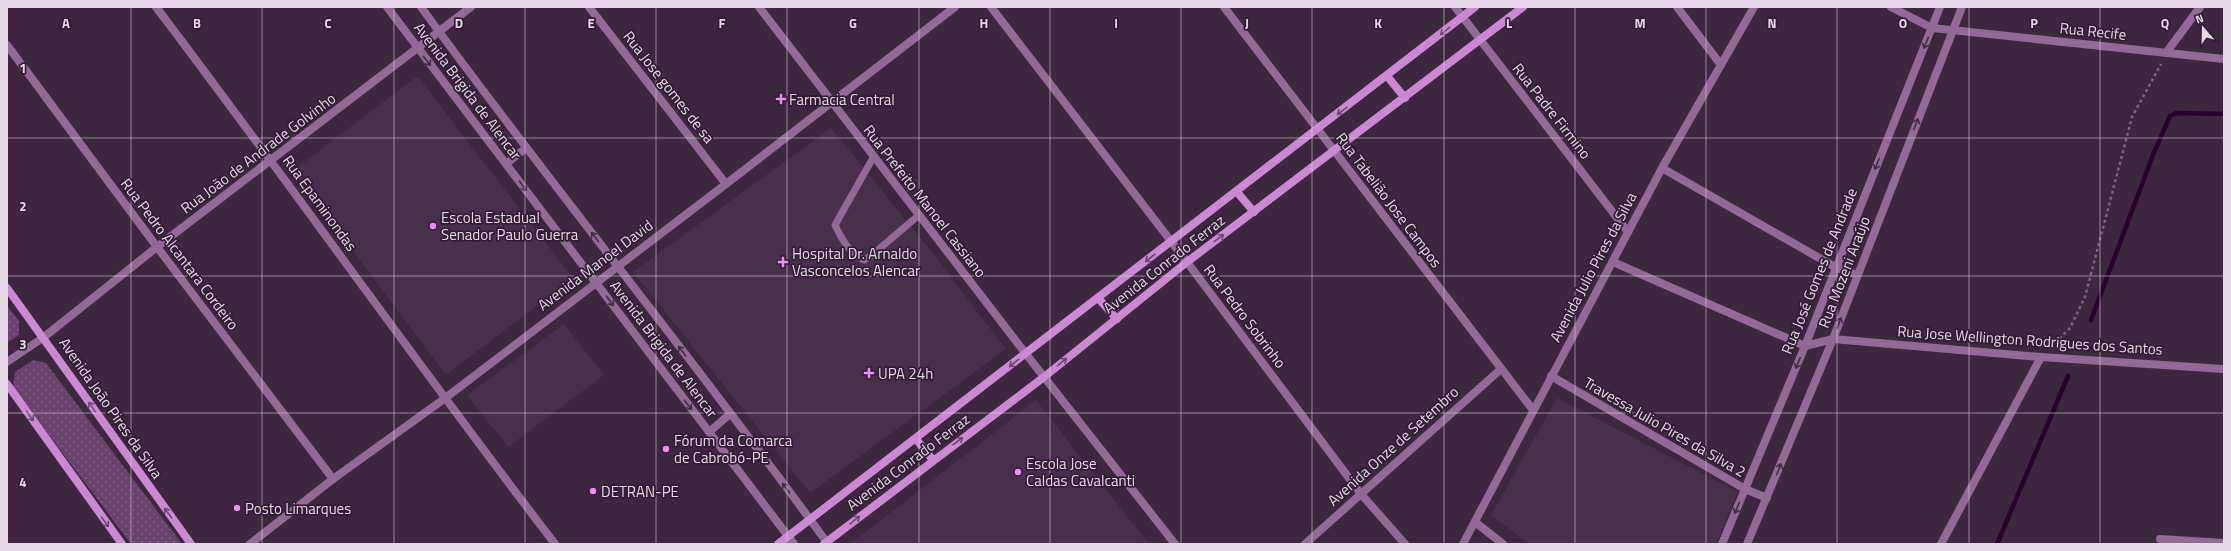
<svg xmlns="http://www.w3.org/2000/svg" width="2231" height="551" viewBox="0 0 2231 551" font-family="'Titillium Web',sans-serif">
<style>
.built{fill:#482f4b}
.park{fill:url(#park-dots)}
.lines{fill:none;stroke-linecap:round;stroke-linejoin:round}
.stream{stroke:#29002e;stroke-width:4.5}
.path{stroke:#7b687c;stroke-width:2.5;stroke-dasharray:3 3;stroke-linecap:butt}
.lane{stroke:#926997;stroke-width:7}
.street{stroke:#926997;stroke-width:8}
.secondary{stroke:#ca89d2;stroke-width:8}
.oneway{stroke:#6e4873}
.oneway2{stroke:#442c47}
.grid{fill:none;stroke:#e6d8e7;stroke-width:1;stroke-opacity:0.55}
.poi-dot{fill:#ed8cf9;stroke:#311d33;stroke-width:1.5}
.labels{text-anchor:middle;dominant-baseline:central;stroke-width:3.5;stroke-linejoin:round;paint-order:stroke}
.street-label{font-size:15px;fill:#e6d8e7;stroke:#311d33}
.poi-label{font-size:15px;fill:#e6d8e7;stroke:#311d33;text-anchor:start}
.grid-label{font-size:13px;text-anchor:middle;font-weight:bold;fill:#e6d8e7;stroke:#311d33;stroke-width:3.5;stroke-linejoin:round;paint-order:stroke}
</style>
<defs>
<pattern id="park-dots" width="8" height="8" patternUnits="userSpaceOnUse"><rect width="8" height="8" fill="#68416d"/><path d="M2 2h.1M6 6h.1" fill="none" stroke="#7e5c82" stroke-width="1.8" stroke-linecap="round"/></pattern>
</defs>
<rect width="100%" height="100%" fill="#3c273e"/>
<g class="built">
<polygon points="415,78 419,78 573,278 446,375 295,174 295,169"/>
<polygon points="831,128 932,252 1006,349 810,493 633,272"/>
<polygon points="564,324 604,375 508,447 467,395"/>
<polygon points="1557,398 1738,492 1716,544 1529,544 1491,515"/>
<polygon points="1036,400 1149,544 850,544"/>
</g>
<g class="park">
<polygon points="7,305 19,321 19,335 7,343"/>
<polygon points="33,360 46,363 182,544 131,544 13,387 15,372"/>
</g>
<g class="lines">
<g class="stream">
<polyline points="2091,320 2153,155 2170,116 2176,113 2224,114"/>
<polyline points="1997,544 2068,376"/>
</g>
<polyline class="path" points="2051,347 2070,328 2085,297 2132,117 2161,64"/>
<path class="lane" d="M874,156L835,225C841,238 850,255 864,260L872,255L919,215"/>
<g class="street">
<path d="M156,7C291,185 419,367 555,544"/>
<polyline points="387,7 794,544"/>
<path d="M421,7C553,188 696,362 828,544"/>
<polyline points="589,7 726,184"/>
<polyline points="759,7 1026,354 1175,544"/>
<polyline points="991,7 1187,262 1361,494 1405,544"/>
<polyline points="1224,7 1533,410"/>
<polyline points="1455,7 1628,232"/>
<polyline points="1677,7 1721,65"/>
<polyline points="1891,7 1932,28 2224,59"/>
<polyline points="7,45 157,247 333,479"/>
<polyline points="2166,53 2200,7"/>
<polyline points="506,164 526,148"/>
<polyline points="1662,168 1835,267 1857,275"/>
<polyline points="1613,262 1805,346 1833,339 2041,357 2224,369"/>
<polyline points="7,362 44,337 157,247 471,7"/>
<polyline points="1551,376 1745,489 1767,498"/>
<polyline points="709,432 730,414"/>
<polyline points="1475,522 1503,544"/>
<polyline points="2160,539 2224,543"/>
<polyline points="250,544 333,479 444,399 726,184 955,7"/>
<polyline points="1305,544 1501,369"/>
<polyline points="1463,544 1662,168 1754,7"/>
<polyline points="1722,544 1805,346 1940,7"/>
<polyline points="1747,544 1833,339 1962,7"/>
<polyline points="1941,544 2041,357"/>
</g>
<g class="secondary">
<polyline points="1387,76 1405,98"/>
<polyline points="1237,192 1254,212"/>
<polyline points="7,288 191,544"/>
<polyline points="1098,298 1117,319"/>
<polyline points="7,384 122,544"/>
<polyline points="916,439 933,460"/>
<polyline points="778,544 1475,7"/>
<polyline points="824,544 1044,377 1187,262 1523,7"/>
</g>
</g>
<defs><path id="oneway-shaft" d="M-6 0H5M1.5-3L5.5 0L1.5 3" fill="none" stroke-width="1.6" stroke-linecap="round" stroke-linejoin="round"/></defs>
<g class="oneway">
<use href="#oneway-shaft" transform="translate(1445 31) rotate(142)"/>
<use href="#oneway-shaft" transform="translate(1342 111) rotate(142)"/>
<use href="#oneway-shaft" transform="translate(1219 238) rotate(-37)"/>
<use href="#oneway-shaft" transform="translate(1150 258) rotate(142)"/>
<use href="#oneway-shaft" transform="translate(1062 362) rotate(-39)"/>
<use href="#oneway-shaft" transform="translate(1014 363) rotate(142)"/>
<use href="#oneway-shaft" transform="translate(92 407) rotate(-125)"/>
<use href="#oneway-shaft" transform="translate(30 416) rotate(54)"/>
<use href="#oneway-shaft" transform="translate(958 441) rotate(-37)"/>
<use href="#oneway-shaft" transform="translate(168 513) rotate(-126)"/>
<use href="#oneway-shaft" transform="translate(855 520) rotate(-38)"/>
<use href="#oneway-shaft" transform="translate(105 522) rotate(54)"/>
</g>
<g class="oneway2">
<use href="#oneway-shaft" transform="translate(1926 43) rotate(112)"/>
<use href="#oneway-shaft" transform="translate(427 61) rotate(52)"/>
<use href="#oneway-shaft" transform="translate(1916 124) rotate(-69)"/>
<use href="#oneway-shaft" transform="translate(1877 164) rotate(112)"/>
<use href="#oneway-shaft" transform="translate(523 186) rotate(53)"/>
<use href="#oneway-shaft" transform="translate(595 237) rotate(-128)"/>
<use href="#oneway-shaft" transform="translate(610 301) rotate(53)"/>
<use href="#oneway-shaft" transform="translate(1839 323) rotate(-69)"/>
<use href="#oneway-shaft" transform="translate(682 351) rotate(-127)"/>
<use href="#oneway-shaft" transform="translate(1798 363) rotate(113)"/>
<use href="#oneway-shaft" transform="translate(688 405) rotate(53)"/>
<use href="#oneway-shaft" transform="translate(1779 469) rotate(-68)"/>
<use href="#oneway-shaft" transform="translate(786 488) rotate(-127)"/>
<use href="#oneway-shaft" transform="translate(1737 508) rotate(113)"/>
</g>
<path class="grid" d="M131,7V544M262,7V544M394,7V544M525,7V544M656,7V544M787,7V544M919,7V544M1050,7V544M1181,7V544M1312,7V544M1444,7V544M1575,7V544M1706,7V544M1837,7V544M1969,7V544M2100,7V544M7,138H2224M7,276H2224M7,413H2224"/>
<g class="poi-dot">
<path d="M779 93h4v4h4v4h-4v4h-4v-4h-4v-4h4z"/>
<circle cx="433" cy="226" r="4"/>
<path d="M781 256h4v4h4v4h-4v4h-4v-4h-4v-4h4z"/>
<path d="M867 367h4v4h4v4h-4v4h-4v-4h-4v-4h4z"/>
<circle cx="666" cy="449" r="4"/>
<circle cx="1018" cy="472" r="4"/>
<circle cx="593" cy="491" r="4"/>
<circle cx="237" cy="508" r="4"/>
</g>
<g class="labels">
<g class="street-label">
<text transform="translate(2093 31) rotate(6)">Rua Recife</text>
<text transform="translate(669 87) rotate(52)">Rua Jose gomes de sa</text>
<text transform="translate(468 91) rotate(53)">Avenida Brigida de Alencar</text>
<text transform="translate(1552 111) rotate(52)">Rua Padre Firmino</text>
<text transform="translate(258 153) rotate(-37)">Rua João de Andrade Golvinho</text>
<text transform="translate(1389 200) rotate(53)">Rua Tabelião Jose Campos</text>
<text transform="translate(925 201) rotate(52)">Rua Prefeito Manoel Cassiano</text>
<text transform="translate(320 203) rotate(54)">Rua Epaminondas</text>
<text transform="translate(180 254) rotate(53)">Rua Pedro Alcantara Cordeiro</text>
<text transform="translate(1164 264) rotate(-38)">Avenida Conrado Ferraz</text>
<text transform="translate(595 265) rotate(-37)">Avenida Manoel David</text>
<text transform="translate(1593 267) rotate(-62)">Avenida Julio Pires da Silva</text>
<text transform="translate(1819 271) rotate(-68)">Rua José Gomes de Andrade</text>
<text transform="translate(1844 272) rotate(-69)">Rua Mozeni Araújo</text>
<text transform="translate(1245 316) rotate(53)">Rua Pedro Sobrinho</text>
<text transform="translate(2030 340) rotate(4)">Rua Jose Wellington Rodrigues dos Santos</text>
<text transform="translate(664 349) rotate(53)">Avenida Brigida de Alencar</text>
<text transform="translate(111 408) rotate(55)">Avenida João Pires da Silva</text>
<text transform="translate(1665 427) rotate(30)">Travessa Julio Pires da Silva 2</text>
<text transform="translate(1393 446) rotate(-42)">Avenida Onze de Setembro</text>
<text transform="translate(908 462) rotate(-37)">Avenida Conrado Ferraz</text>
</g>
<g class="poi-label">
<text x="789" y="99">Farmacia Central</text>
<text x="441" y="217">Escola Estadual<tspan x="441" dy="17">Senador Paulo Guerra</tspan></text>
<text x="792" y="253">Hospital Dr. Arnaldo<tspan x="792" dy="17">Vasconcelos Alencar</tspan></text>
<text x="878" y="373">UPA 24h</text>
<text x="674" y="440">Fórum da Comarca<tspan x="674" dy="17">de Cabrobó-PE</tspan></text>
<text x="1026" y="463">Escola Jose<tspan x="1026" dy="17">Caldas Cavalcanti</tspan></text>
<text x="601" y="491">DETRAN-PE</text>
<text x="245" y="508">Posto Limarques</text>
</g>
</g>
<g class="grid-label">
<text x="66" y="28">A</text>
<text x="197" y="28">B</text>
<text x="328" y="28">C</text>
<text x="459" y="28">D</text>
<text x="591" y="28">E</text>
<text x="722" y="28">F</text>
<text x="853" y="28">G</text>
<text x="984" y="28">H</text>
<text x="1116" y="28">I</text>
<text x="1247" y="28">J</text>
<text x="1378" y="28">K</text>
<text x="1509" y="28">L</text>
<text x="1640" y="28">M</text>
<text x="1772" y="28">N</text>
<text x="1903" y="28">O</text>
<text x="2034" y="28">P</text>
<text x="2165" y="28">Q</text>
<text x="23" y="73">1</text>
<text x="23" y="211">2</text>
<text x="23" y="349">3</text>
<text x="23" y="487">4</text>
</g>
<rect width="2231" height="551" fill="none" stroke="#e6d8e7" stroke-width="16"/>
<g transform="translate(2203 28) rotate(340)" stroke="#311d33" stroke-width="3" paint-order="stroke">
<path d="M0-3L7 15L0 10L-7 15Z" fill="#e6d8e7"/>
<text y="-6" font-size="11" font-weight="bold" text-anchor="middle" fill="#e6d8e7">N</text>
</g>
</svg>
